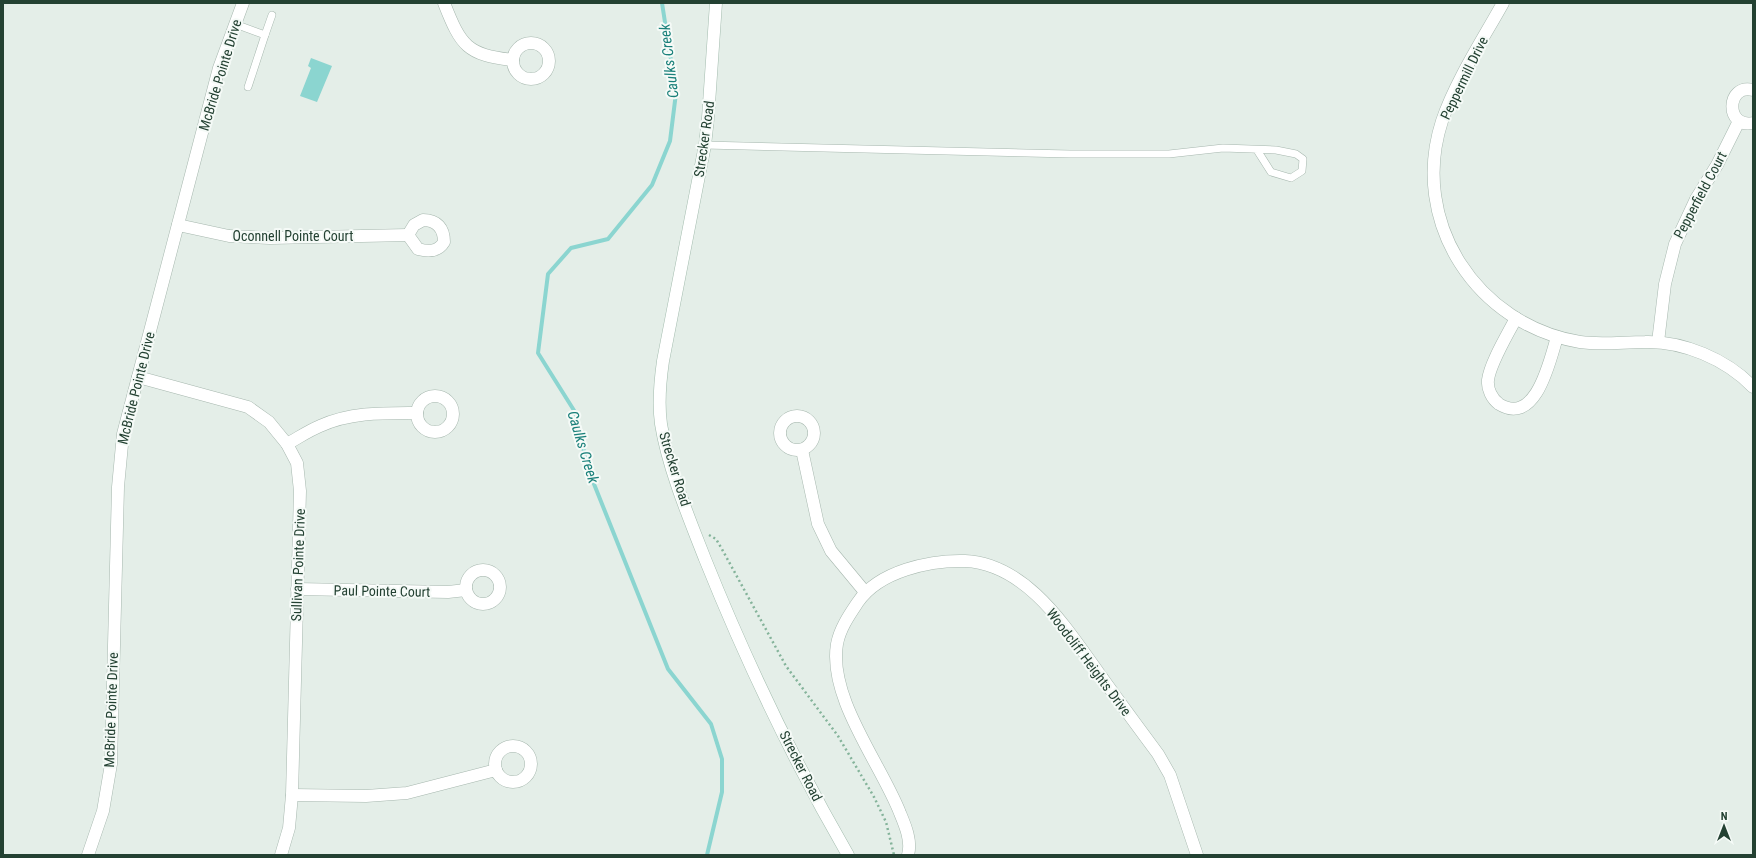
<svg xmlns="http://www.w3.org/2000/svg" width="1756" height="858" viewBox="0 0 1756 858" font-family="'Roboto Condensed',sans-serif">
<style>
.water{fill:#8bd5d0}
.lines{fill:none;stroke-linecap:round;stroke-linejoin:round}
.stream{stroke:#8bd5d0;stroke-width:4}
.lane-casing{stroke:#a6b7ae;stroke-width:8}
.street-casing{stroke:#a6b7ae;stroke-width:13}
.secondary-casing{stroke:#a2bbad;stroke-width:13}
.path{stroke:#84b39a;stroke-width:2.5;stroke-dasharray:2 3;stroke-linecap:butt}
.lane{stroke:#fff;stroke-width:7}
.street{stroke:#fff;stroke-width:12}
.secondary{stroke:#fff;stroke-width:12}
.labels{text-anchor:middle;dominant-baseline:central;stroke-width:4;stroke-linejoin:round;paint-order:stroke}
.street-label{font-size:14px;fill:#234132;stroke:#f5faf7}
.water-label{font-size:15px;font-style:italic;fill:#1a807a;stroke:#f5faf7}
</style>
<rect width="100%" height="100%" fill="#e4eee8"/>
<polygon class="water" points="311,58 332,66 317,102 300,96 311,68 308,66"/>
<g class="lines">
<polyline class="stream" points="662,3 676,93 670,141 652,185 608,239 571,248 548,274 538,353 575,412 588,469 668,669 711,724 722,759 722,792 707,855"/>
<g class="lane-casing">
<g id="lane">
<polyline points="235,24 265,35 272,15"/>
<polyline points="248,87 265,35"/>
<polyline points="705,145 1070,154 1169,154 1223,148 1276,150 1296,154 1303,159 1302,171 1291,178 1271,172 1257,150"/>
</g>
</g>
<g class="street-casing">
<g id="street">
<path d="M444,3C461,46 467,55 513,60"/>
<path d="M1503,3C1483,39 1455,82 1442,121C1409,222 1477,325 1580,342C1601,345 1623,342 1645,342C1683,341 1726,359 1753,387"/>
<circle cx="531" cy="61" r="18"/>
<path d="M1753,90C1726,83 1725,129 1753,123"/>
<path d="M423,220C437,220 444,228 444,242C438,252 429,252 418,249L408,235L414,225Z"/>
<polyline points="178,225 229,236 270,238 408,235"/>
<path d="M1516,318C1508,334 1490,363 1488,380C1487,389 1492,399 1499,404C1536,427 1550,360 1557,337"/>
<polyline points="1658,342 1665,284 1675,244 1696,199 1717,165 1739,121"/>
<polyline points="138,377 248,407 269,422 287,444 297,463 300,491 292,795 289,828 281,855"/>
<circle cx="435" cy="414" r="18"/>
<circle cx="797" cy="433" r="17"/>
<path d="M287,444C298,438 308,431 320,426C351,412 384,413 417,413"/>
<polyline points="802,450 818,524 831,551 865,592"/>
<circle cx="483" cy="587" r="17"/>
<polyline points="297,589 448,592 466,590"/>
<circle cx="513" cy="764" r="18"/>
<polyline points="292,795 366,796 407,793 496,770"/>
<polyline points="88,855 103,811 111,764 118,487 123,434 219,68 243,3"/>
<path d="M908,855C912,841 905,825 900,813C881,764 828,698 837,644C840,628 850,614 858,602C879,571 930,560 965,561C1027,564 1066,628 1098,672C1118,700 1138,727 1158,754L1170,775L1197,855"/>
</g>
</g>
<g class="secondary-casing">
<path id="secondary" d="M716,3L708,118L705,145L663,361C660,382 658,403 661,424C668,468 689,518 705,559C746,661 793,760 848,855"/>
</g>
<polyline class="path" points="709,535 716,539 723,551 786,666 838,736 874,797 886,822 894,855"/>
<use href="#lane" class="lane"/>
<use href="#street" class="street"/>
<use href="#secondary" class="secondary"/>
</g>
<g class="labels">
<g class="street-label">
<text transform="translate(220 75) rotate(-73)">McBride Pointe Drive</text>
<text transform="translate(1464 78) rotate(-64)">Peppermill Drive</text>
<text transform="translate(704 139) rotate(-82)">Strecker Road</text>
<text transform="translate(1700 195) rotate(-62)">Pepperfield Court</text>
<text x="293" y="236">Oconnell Pointe Court</text>
<text transform="translate(136 388) rotate(-76)">McBride Pointe Drive</text>
<text transform="translate(675 469) rotate(73)">Strecker Road</text>
<text transform="translate(298 565) rotate(-88)">Sullivan Pointe Drive</text>
<text transform="translate(382 591) rotate(1)">Paul Pointe Court</text>
<text transform="translate(1089 662) rotate(53)">Woodcliff Heights Drive</text>
<text transform="translate(111 710) rotate(-88)">McBride Pointe Drive</text>
<text transform="translate(801 766) rotate(63)">Strecker Road</text>
</g>
<g class="water-label">
<text transform="translate(669 61) rotate(-97)">Caulks Creek</text>
<text transform="translate(583 447) rotate(73)">Caulks Creek</text>
</g>
</g>
<rect width="1756" height="858" fill="none" stroke="#234132" stroke-width="8"/>
<g transform="translate(1724 826)" stroke="#f5faf7" stroke-width="3" paint-order="stroke">
<path d="M0-3L7 15L0 10L-7 15Z" fill="#234132"/>
<text y="-6" font-size="11" font-weight="bold" text-anchor="middle" fill="#234132">N</text>
</g>
</svg>
